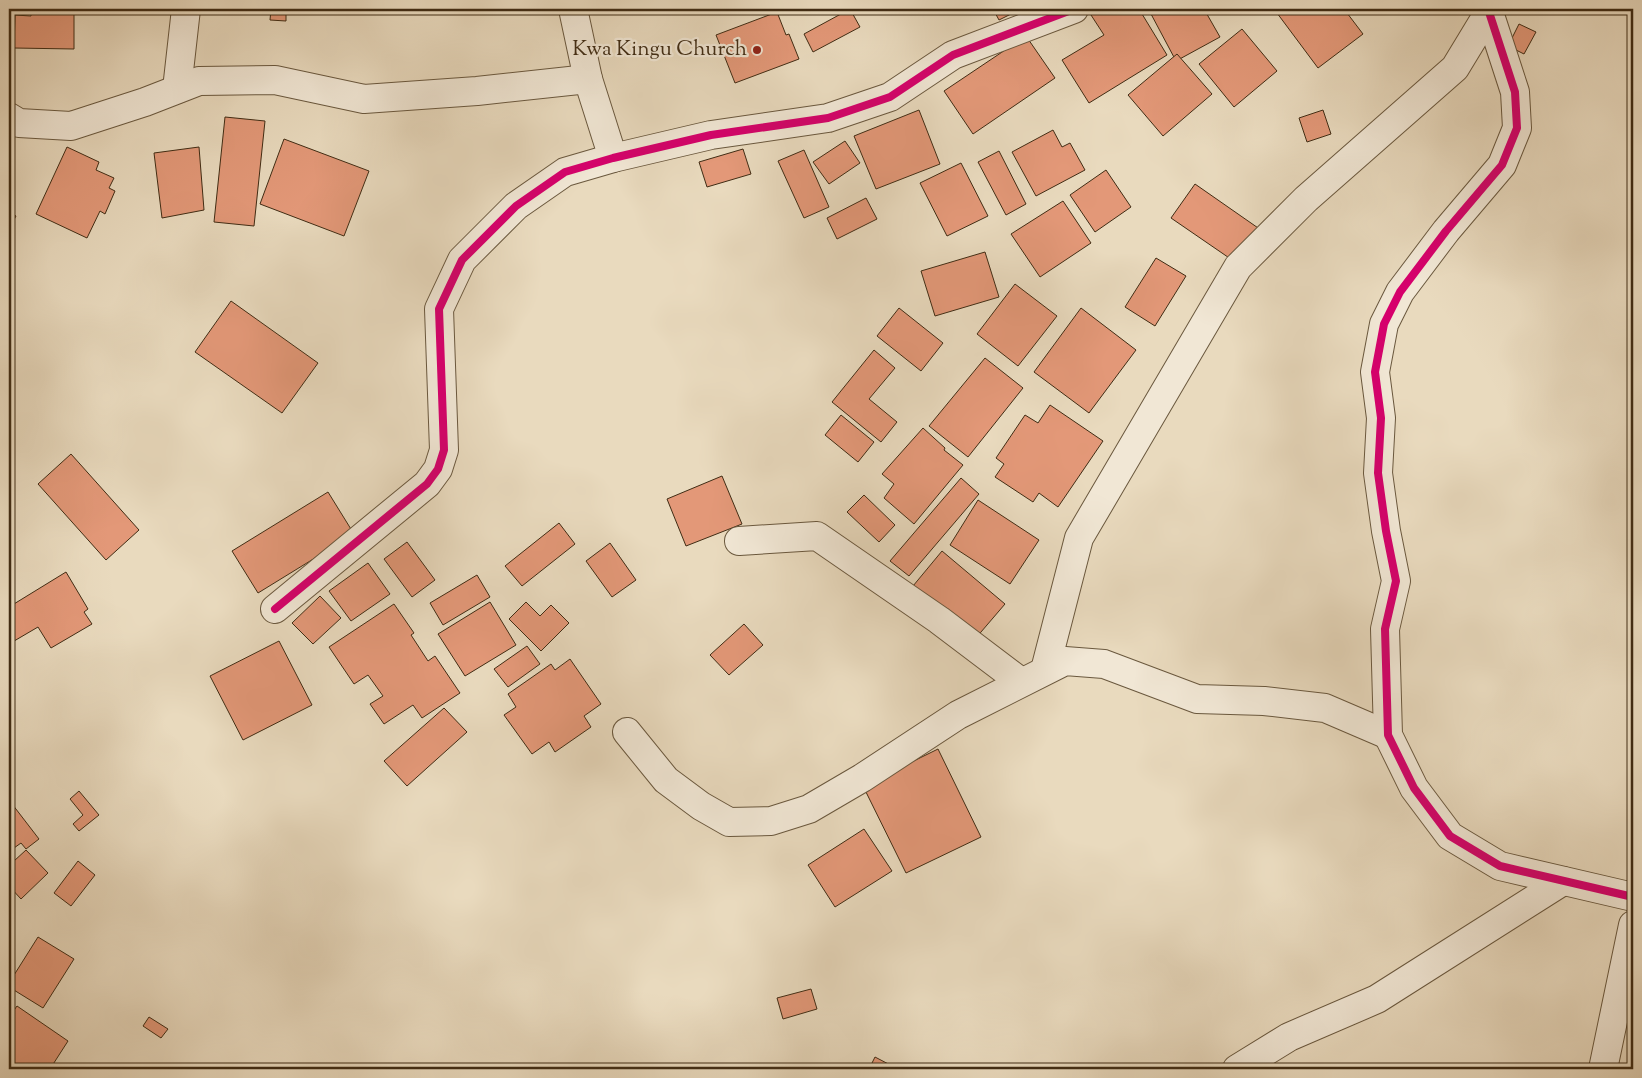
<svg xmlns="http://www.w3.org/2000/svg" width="1642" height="1078" viewBox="0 0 1642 1078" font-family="'Sorts Mill Goudy',serif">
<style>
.building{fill:#e39878;stroke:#402c14}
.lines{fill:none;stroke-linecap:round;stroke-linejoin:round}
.minor-casing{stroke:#6a583e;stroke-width:30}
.minor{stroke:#f1e7d5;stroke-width:28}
.cycleway-casing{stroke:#f1e7d5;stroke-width:11}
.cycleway{stroke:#d6006c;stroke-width:8}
.poi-dot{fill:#8f2418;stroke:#f1e7d5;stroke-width:2}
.labels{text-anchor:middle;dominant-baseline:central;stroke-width:4.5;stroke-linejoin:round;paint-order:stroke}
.poi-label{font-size:21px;fill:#402c14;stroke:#f1e7d5;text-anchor:end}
</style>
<rect width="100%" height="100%" fill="#e9dabe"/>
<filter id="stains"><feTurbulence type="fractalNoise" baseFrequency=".004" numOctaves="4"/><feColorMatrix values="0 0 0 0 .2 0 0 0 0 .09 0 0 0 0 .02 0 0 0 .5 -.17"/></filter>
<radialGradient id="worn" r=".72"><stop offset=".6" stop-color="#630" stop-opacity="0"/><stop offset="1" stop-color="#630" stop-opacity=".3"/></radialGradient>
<g class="building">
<polygon points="31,9 74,9 74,49 14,48 15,15 31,16"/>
<polygon points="271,9 286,9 286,21 270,20"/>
<polygon points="850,9 860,27 813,52 804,34"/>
<polygon points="993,9 1021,9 999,20"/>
<polygon points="1101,9 1139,9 1167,55 1089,103 1062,60 1104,35 1091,15"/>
<polygon points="1161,9 1204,9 1220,37 1176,61 1151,14"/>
<polygon points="1283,9 1344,9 1363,34 1318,68 1277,13"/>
<polygon points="777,12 786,35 789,34 799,59 735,83 716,35"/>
<polygon points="1519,24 1536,32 1524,54 1508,46"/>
<polygon points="1242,29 1277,71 1234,107 1199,64"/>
<polygon points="1026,36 1055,78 973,134 944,91"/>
<polygon points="1177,54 1212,94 1163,136 1128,95"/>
<polygon points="919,110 940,164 876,189 854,136"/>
<polygon points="1323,110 1331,134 1307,142 1299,118"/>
<polygon points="225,117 265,121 254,226 214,222"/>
<polygon points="1053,130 1062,147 1070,143 1085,170 1036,196 1012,152"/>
<polygon points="284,139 369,171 344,236 260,204"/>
<polygon points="845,141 860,163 829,184 813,162"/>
<polygon points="67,147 99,162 96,170 114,178 109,188 115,191 105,214 100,211 87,238 36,214"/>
<polygon points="199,147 204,210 162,218 154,153"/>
<polygon points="743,149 751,174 707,187 699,162"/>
<polygon points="804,150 829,207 804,218 778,161"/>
<polygon points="999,151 1026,204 1006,215 978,162"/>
<polygon points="961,163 988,216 947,236 920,183"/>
<polygon points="1106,170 1131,207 1095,232 1070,195"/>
<polygon points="1195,184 1261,230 1238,264 1171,218"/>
<polygon points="866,198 877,219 837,239 827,218"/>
<polygon points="1063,201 1091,243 1040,277 1011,234"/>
<polygon points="9,212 16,216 9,229"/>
<polygon points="985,252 999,297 935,316 921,271"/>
<polygon points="1156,258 1186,276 1155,326 1125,307"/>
<polygon points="1015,284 1057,316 1018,366 977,334"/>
<polygon points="231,301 318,363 282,413 195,352"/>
<polygon points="899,308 943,343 921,371 877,336"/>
<polygon points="1081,308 1136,350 1089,413 1034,372"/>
<polygon points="874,350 895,368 869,399 897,422 881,442 832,402"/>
<polygon points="985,358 1023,388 968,457 929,426"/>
<polygon points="1050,405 1103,441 1058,507 1039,493 1033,502 995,477 1004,464 996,458 1025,415 1038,423"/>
<polygon points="841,415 874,442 858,462 825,435"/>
<polygon points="923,428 945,448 944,450 963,465 914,524 884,498 894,484 882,474"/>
<polygon points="71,454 139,530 106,560 38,484"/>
<polygon points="722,476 742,524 686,546 667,499"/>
<polygon points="961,478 979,494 909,576 890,561"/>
<polygon points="328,492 354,534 258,593 232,551"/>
<polygon points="864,495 895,525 879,542 847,512"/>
<polygon points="978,500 1039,540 1010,584 950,545"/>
<polygon points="559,523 575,544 522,586 505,566"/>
<polygon points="407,542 435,580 412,597 384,559"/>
<polygon points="610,543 636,580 612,597 586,561"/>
<polygon points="942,551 1005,604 975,639 913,586"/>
<polygon points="368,563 390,594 351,621 329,591"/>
<polygon points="66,572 88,609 84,612 92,624 51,648 38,627 9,644 9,607"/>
<polygon points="477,575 490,597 443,625 430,603"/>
<polygon points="320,596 341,618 313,644 292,623"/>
<polygon points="490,602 516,645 465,676 438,634"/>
<polygon points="526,602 540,616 551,605 569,623 541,651 509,619"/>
<polygon points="394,604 414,633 411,635 428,661 435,656 460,693 422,718 413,705 384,724 370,704 383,696 368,675 354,684 329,647"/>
<polygon points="744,624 763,645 729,675 710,655"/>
<polygon points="279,641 312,705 243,740 210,676"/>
<polygon points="527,646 540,664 508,687 494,669"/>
<polygon points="570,659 601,704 584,716 591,727 555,752 549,742 532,754 504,715 516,707 508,694 551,664 555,670"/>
<polygon points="444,708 467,732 407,786 384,761"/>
<polygon points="938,749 981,837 906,873 863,786"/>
<polygon points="79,791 99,815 79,831 73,824 83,815 70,799"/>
<polygon points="9,800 39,839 26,849 21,843 14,848 9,841"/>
<polygon points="864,829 892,871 835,907 808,865"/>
<polygon points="26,850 48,873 21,899 9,886 9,855 14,861"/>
<polygon points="78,861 95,875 71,906 54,893"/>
<polygon points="38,937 74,959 43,1008 9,987 9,983"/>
<polygon points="811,989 817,1009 783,1019 777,998"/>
<polygon points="17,1006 68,1041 50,1069 9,1069 9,1017"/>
<polygon points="149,1017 168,1029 161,1038 143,1026"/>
<polygon points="875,1057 898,1069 869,1069"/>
</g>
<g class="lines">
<g class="minor-casing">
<g id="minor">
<polyline points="573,9 588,79 613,158"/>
<polyline points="1488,9 1515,92 1517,128 1502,165 1446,231 1400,292 1384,324 1375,372 1381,418 1378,473 1386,531 1396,581 1385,629 1388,735 1414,788 1450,836 1500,866 1633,897"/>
<polyline points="177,89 186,9"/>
<polyline points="9,117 19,123 71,126 145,102 199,81 275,80 364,99 477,91 588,79"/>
<polyline points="739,541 817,536 939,620 1021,682"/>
<polyline points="275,609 427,484 438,469 444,450 439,309 462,260 516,206 565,172 613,158 711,135 828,118 890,97 953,55 1074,9"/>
<polyline points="1045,670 1079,538 1238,267 1306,199 1455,68 1489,12"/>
<polyline points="627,732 666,780 701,806 729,822 771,821 809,809 862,778 958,715 1065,661 1104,664 1197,699 1264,701 1325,708 1388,735"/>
<polyline points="1237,1069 1289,1037 1377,999 1563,881"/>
<polyline points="1603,1069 1633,925"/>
</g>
</g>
<use href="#minor" class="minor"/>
<g class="cycleway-casing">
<g id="cycleway">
<polyline points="1488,9 1515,92 1517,128 1502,165 1446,231 1400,292 1384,324 1375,372 1381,418 1378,473 1386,531 1396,581 1385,629 1388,735 1414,788 1450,836 1500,866 1633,897"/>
<polyline points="275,609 427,484 438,469 444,450 439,309 462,260 516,206 565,172 613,158 711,135 828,118 890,97 953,55 1074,9"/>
</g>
</g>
<use href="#cycleway" class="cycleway"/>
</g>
<circle class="poi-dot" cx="757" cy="50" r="5"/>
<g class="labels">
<g class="poi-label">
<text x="747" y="50">Kwa Kingu Church</text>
</g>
</g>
<rect width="1642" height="1078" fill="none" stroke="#e9dabe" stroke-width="30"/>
<rect x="10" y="10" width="1622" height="1058" fill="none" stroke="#402c14" stroke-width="2.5"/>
<rect x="15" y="15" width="1612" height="1048" fill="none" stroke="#402c14"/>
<rect width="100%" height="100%" filter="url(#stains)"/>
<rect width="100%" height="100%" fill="url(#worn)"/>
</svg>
